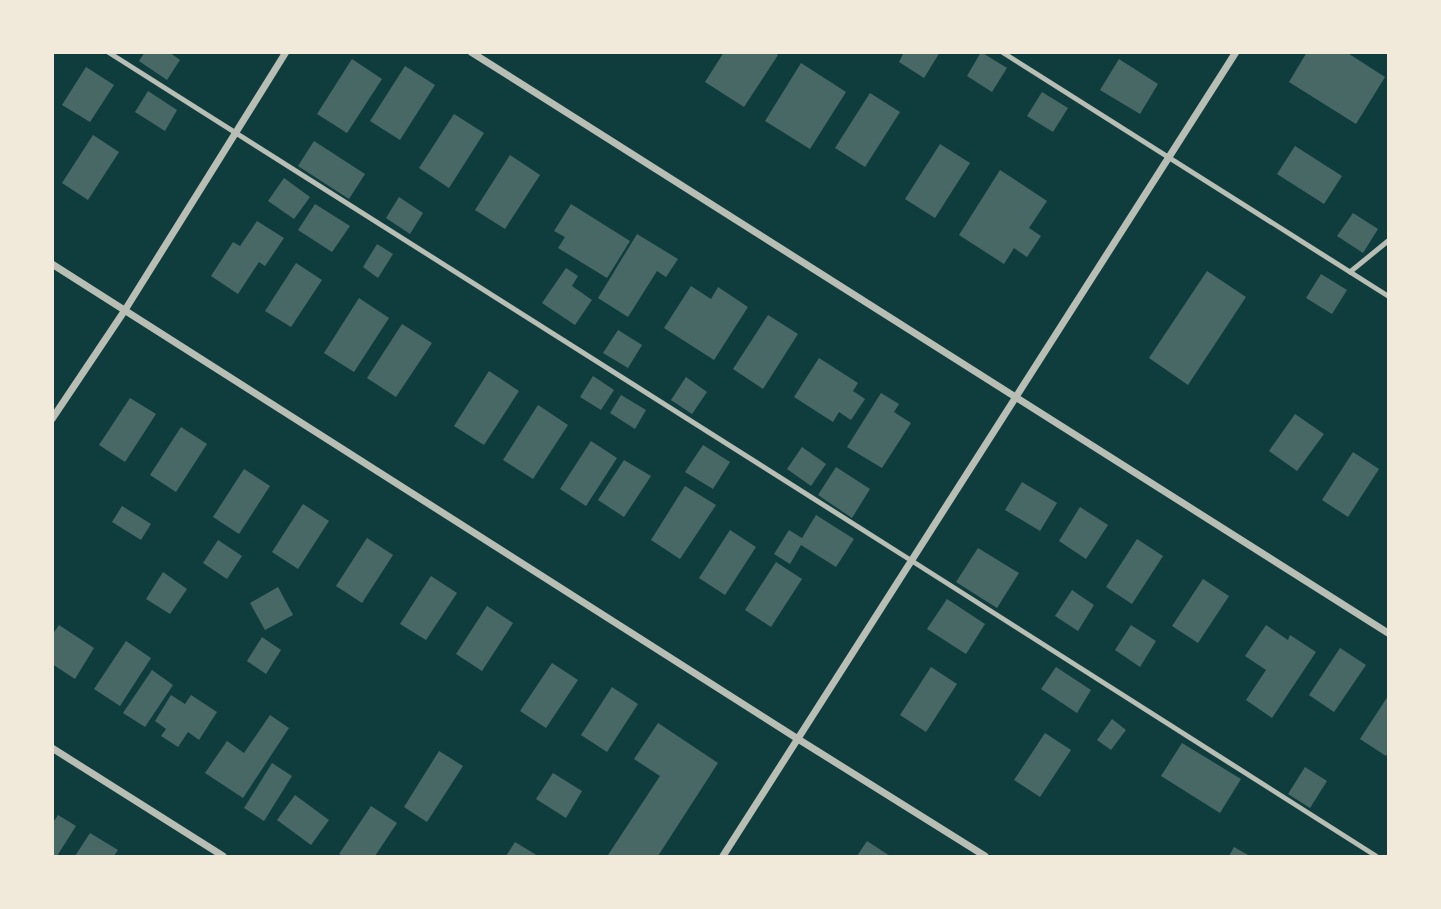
<svg xmlns="http://www.w3.org/2000/svg" width="1441" height="909" viewBox="0 0 1441 909" font-family="'Open Sans',sans-serif">
<style>
.building{fill:#486865}
.lines{fill:none;stroke-linecap:round;stroke-linejoin:round}
.service{stroke:#b8beb3;stroke-width:5}
.minor{stroke:#b8beb3;stroke-width:7}
</style>
<rect width="100%" height="100%" fill="#0f3d3e"/>
<g class="building">
<polygon points="145,52 169,52 180,60 167,80 139,61"/>
<polygon points="724,52 775,52 778,55 744,107 705,82"/>
<polygon points="904,52 940,52 924,78 899,62"/>
<polygon points="981,52 1007,68 992,92 967,76"/>
<polygon points="1307,52 1346,52 1385,77 1356,124 1289,82"/>
<polygon points="352,59 382,79 347,133 317,114"/>
<polygon points="1119,59 1158,84 1140,114 1100,90"/>
<polygon points="801,63 846,92 810,149 765,121"/>
<polygon points="405,66 435,85 400,140 370,121"/>
<polygon points="86,67 114,85 90,122 62,105"/>
<polygon points="148,91 177,110 165,131 135,112"/>
<polygon points="1042,92 1068,108 1053,132 1027,116"/>
<polygon points="870,93 900,112 865,167 835,148"/>
<polygon points="454,114 484,133 449,188 419,168"/>
<polygon points="93,135 119,152 88,200 62,183"/>
<polygon points="314,141 365,174 349,199 298,166"/>
<polygon points="940,144 970,163 935,218 905,199"/>
<polygon points="1295,146 1342,176 1324,204 1277,174"/>
<polygon points="510,155 540,175 505,229 475,210"/>
<polygon points="1000,170 1047,201 1029,228 1041,236 1027,257 1014,248 1004,264 959,235"/>
<polygon points="284,178 310,197 294,219 268,201"/>
<polygon points="399,197 423,213 410,234 386,218"/>
<polygon points="315,204 350,226 332,252 298,230"/>
<polygon points="571,204 630,241 607,278 558,248 565,237 554,231"/>
<polygon points="1353,213 1378,229 1363,253 1337,236"/>
<polygon points="257,221 284,238 265,266 259,262 238,294 211,276 233,242 240,246"/>
<polygon points="637,234 678,259 666,277 657,271 628,317 598,298"/>
<polygon points="377,244 393,254 378,278 363,267"/>
<polygon points="296,263 322,280 291,327 265,311"/>
<polygon points="566,268 578,276 572,286 592,300 575,325 542,303"/>
<polygon points="1207,271 1246,297 1188,385 1149,358"/>
<polygon points="1321,274 1347,290 1332,314 1306,298"/>
<polygon points="691,286 711,299 718,287 748,307 714,360 664,328"/>
<polygon points="359,298 389,318 354,372 324,353"/>
<polygon points="768,315 798,334 763,389 733,369"/>
<polygon points="402,324 432,343 396,397 367,378"/>
<polygon points="618,330 642,345 628,368 603,353"/>
<polygon points="819,358 858,383 853,391 865,399 851,420 839,412 833,422 794,397"/>
<polygon points="489,371 519,391 484,445 454,426"/>
<polygon points="593,376 614,390 601,410 580,397"/>
<polygon points="686,377 707,392 692,414 671,400"/>
<polygon points="881,393 899,404 894,412 911,423 882,468 847,447"/>
<polygon points="621,395 646,410 635,429 610,413"/>
<polygon points="130,398 156,414 125,462 99,445"/>
<polygon points="538,405 568,425 533,479 503,460"/>
<polygon points="1295,414 1324,434 1297,471 1269,451"/>
<polygon points="181,427 207,444 176,492 150,475"/>
<polygon points="591,441 617,458 586,506 560,489"/>
<polygon points="703,445 730,462 713,489 685,472"/>
<polygon points="802,447 826,464 811,486 787,469"/>
<polygon points="1353,452 1379,469 1348,517 1322,500"/>
<polygon points="624,460 651,476 624,517 598,500"/>
<polygon points="836,467 870,489 852,518 818,495"/>
<polygon points="244,469 270,486 239,534 213,517"/>
<polygon points="1022,482 1057,503 1040,531 1005,510"/>
<polygon points="685,486 716,505 680,559 651,540"/>
<polygon points="303,504 329,521 298,569 272,552"/>
<polygon points="122,506 151,524 141,540 112,522"/>
<polygon points="1080,507 1108,525 1086,559 1059,541"/>
<polygon points="816,515 854,539 836,567 801,545 790,564 774,554 789,530 802,538"/>
<polygon points="730,530 756,547 725,595 699,578"/>
<polygon points="367,538 393,555 362,603 336,586"/>
<polygon points="1137,539 1163,556 1132,604 1106,587"/>
<polygon points="218,540 242,556 227,579 203,563"/>
<polygon points="978,548 1019,573 997,608 956,582"/>
<polygon points="776,562 802,579 771,627 745,610"/>
<polygon points="163,572 187,589 170,614 146,599"/>
<polygon points="431,576 457,593 426,640 400,624"/>
<polygon points="1203,579 1229,596 1198,643 1172,626"/>
<polygon points="278,587 293,615 265,630 250,603"/>
<polygon points="1072,590 1094,605 1078,631 1055,616"/>
<polygon points="947,599 985,624 966,654 927,629"/>
<polygon points="487,606 513,623 482,671 456,654"/>
<polygon points="59,625 94,648 75,679 52,664 52,635"/>
<polygon points="1131,625 1156,641 1140,667 1115,650"/>
<polygon points="1266,625 1288,640 1290,635 1316,652 1272,718 1246,700 1266,670 1245,656"/>
<polygon points="262,637 281,650 266,674 247,661"/>
<polygon points="126,641 151,658 120,706 94,689"/>
<polygon points="1340,648 1366,665 1334,712 1309,695"/>
<polygon points="552,663 578,680 546,728 520,711"/>
<polygon points="931,667 957,684 926,732 900,715"/>
<polygon points="1056,667 1091,690 1077,713 1041,689"/>
<polygon points="152,670 173,685 145,727 123,713"/>
<polygon points="612,687 638,704 607,752 581,735"/>
<polygon points="171,695 185,704 191,695 217,712 199,740 188,732 178,747 161,736 166,729 155,721"/>
<polygon points="1388,696 1388,752 1386,756 1360,739"/>
<polygon points="270,715 289,728 243,798 205,773 227,741 244,753"/>
<polygon points="1112,719 1126,730 1111,750 1097,740"/>
<polygon points="658,723 718,763 658,856 610,856 608,855 660,776 634,759"/>
<polygon points="1045,733 1071,750 1040,797 1014,780"/>
<polygon points="1182,743 1241,779 1220,813 1161,776"/>
<polygon points="439,751 463,766 427,822 404,807"/>
<polygon points="272,763 292,776 264,821 244,808"/>
<polygon points="1305,767 1327,781 1310,808 1288,794"/>
<polygon points="553,773 582,791 566,818 536,799"/>
<polygon points="295,795 329,820 311,845 277,820"/>
<polygon points="371,806 397,823 375,856 344,856 339,854"/>
<polygon points="58,815 76,826 57,856 52,856 52,824"/>
<polygon points="90,833 118,850 114,856 75,856"/>
<polygon points="867,841 890,856 857,856"/>
<polygon points="515,842 538,856 506,856"/>
<polygon points="1234,847 1250,856 1229,856"/>
</g>
<g class="lines">
<g class="service">
<polyline points="108,52 912,561 1376,856"/>
<polyline points="1002,52 1388,296"/>
<polyline points="1350,272 1388,241"/>
</g>
<g class="minor">
<polyline points="471,52 1388,633"/>
<polyline points="52,264 798,739 985,856"/>
<polyline points="52,419 125,310 286,52"/>
<polyline points="52,748 223,856"/>
<polyline points="723,856 1236,52"/>
</g>
</g>
<rect width="1441" height="909" fill="none" stroke="#f1e9da" stroke-width="108"/>
</svg>
